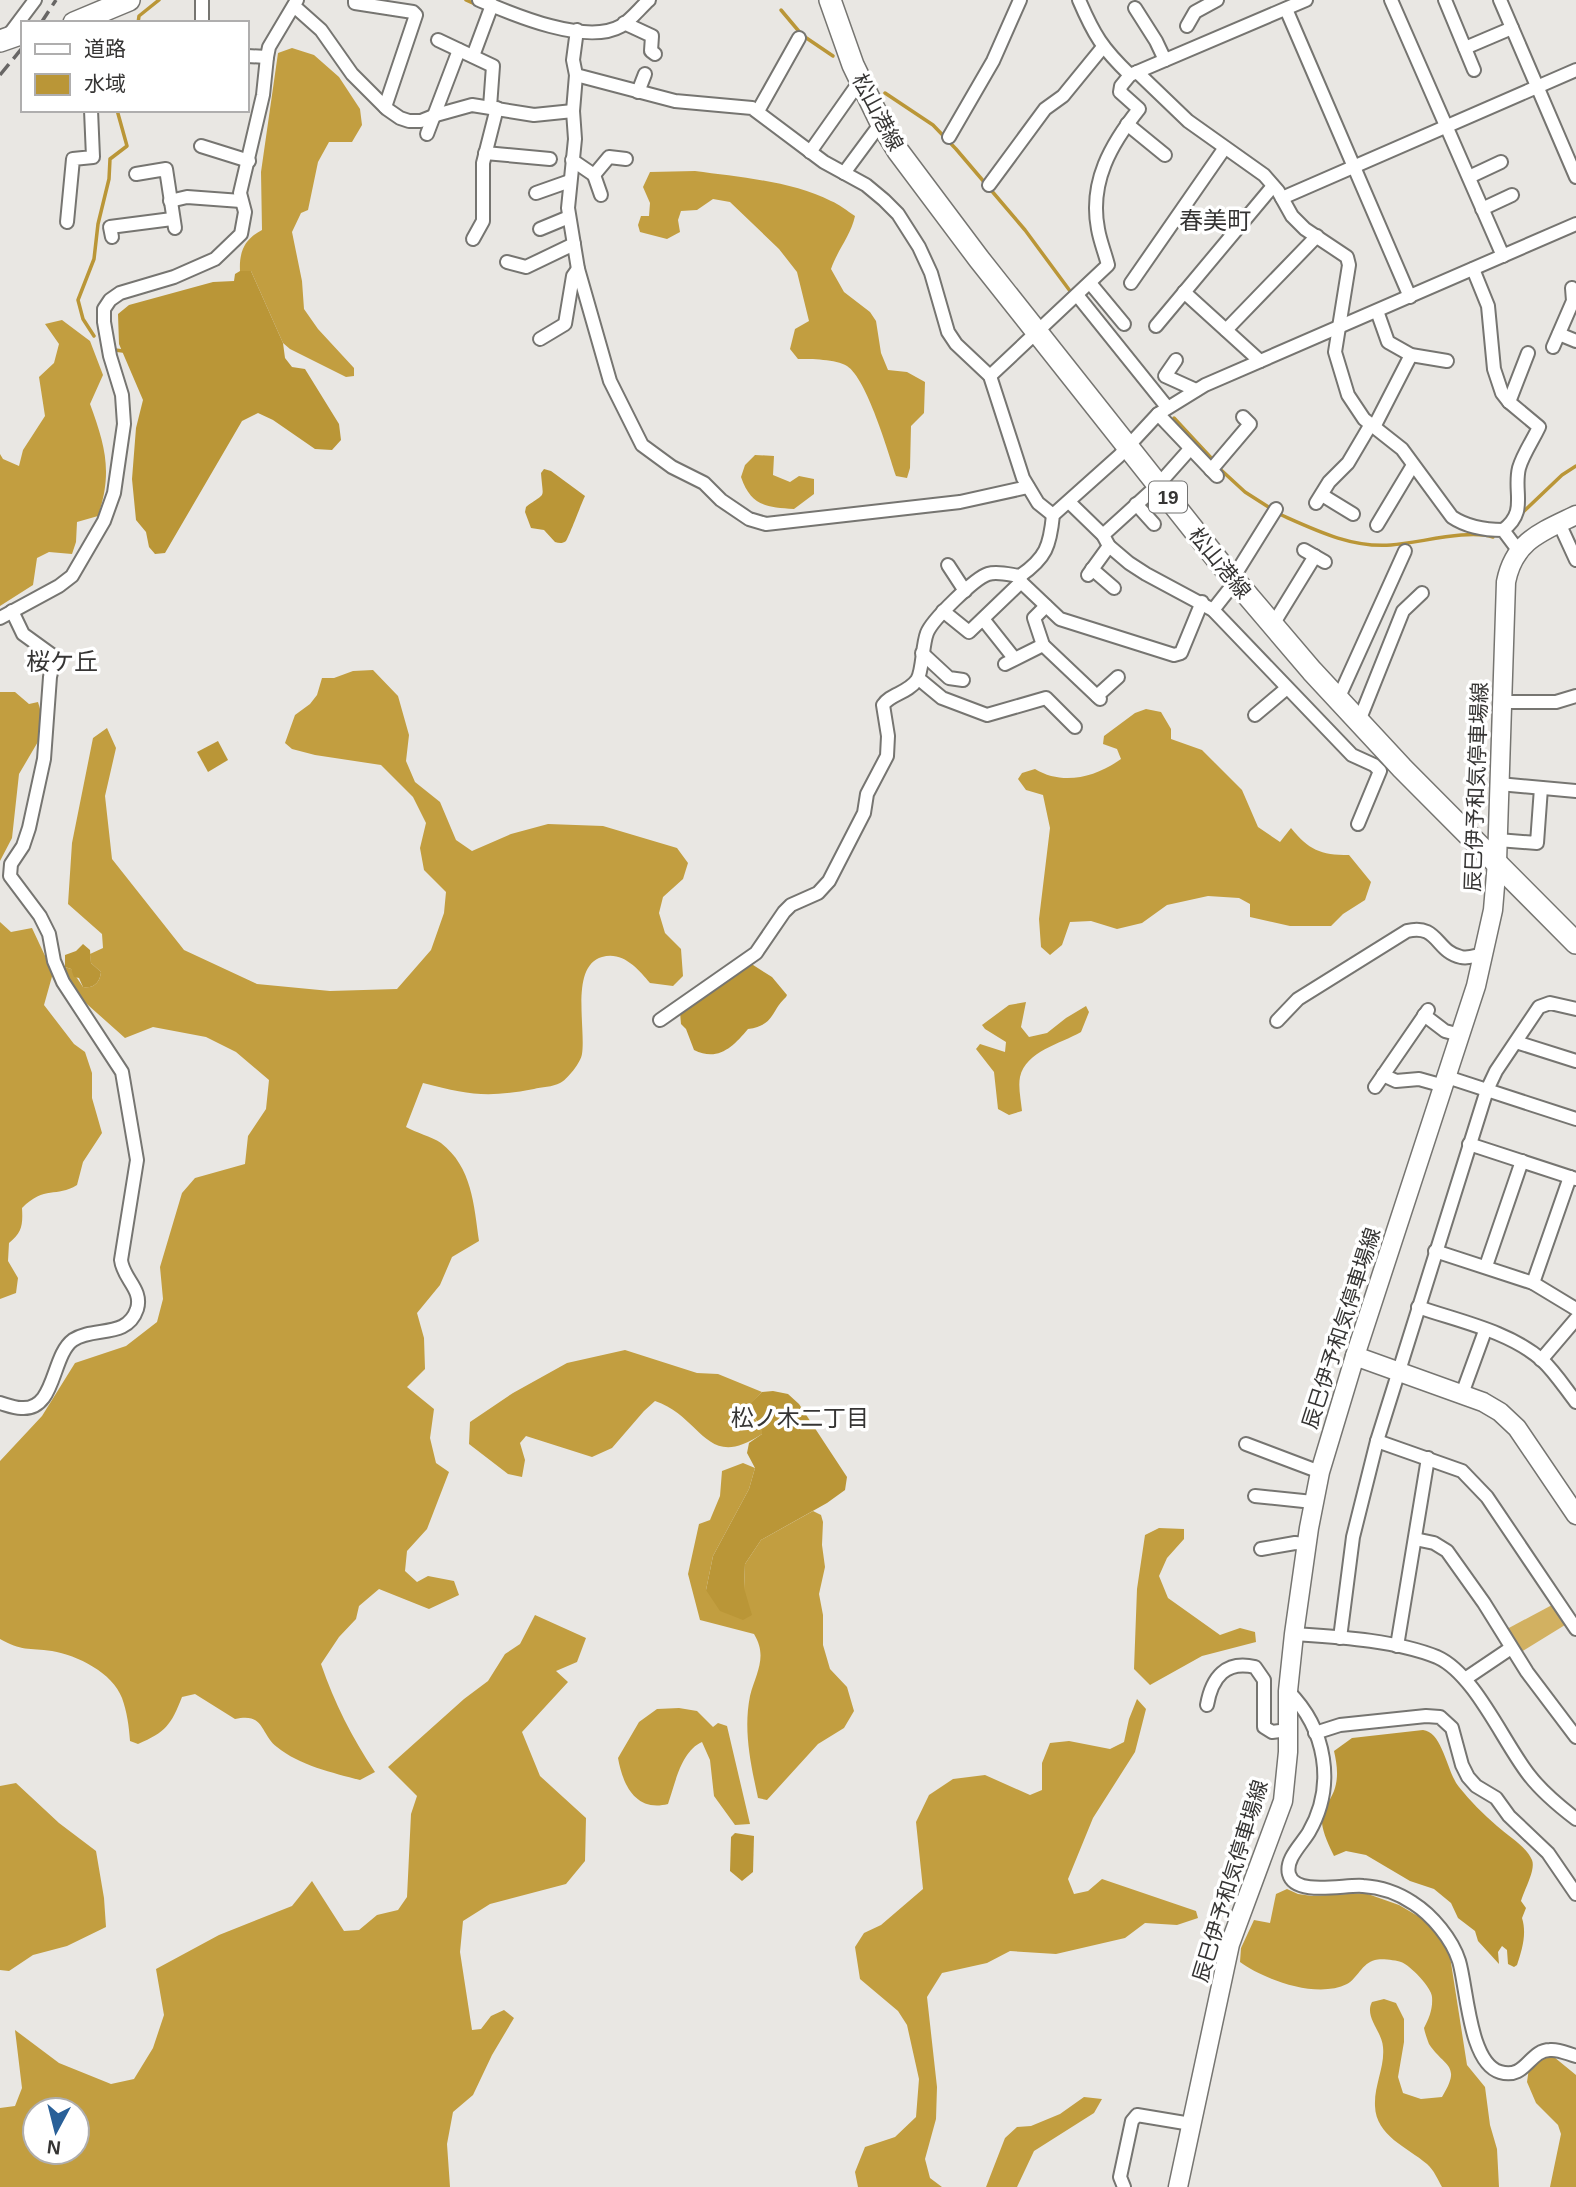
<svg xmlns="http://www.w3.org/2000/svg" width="1576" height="2187" viewBox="0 0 1576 2187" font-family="Helvetica,'Noto Sans JP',sans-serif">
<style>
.green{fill:#d2b161}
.forest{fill:#c29e40;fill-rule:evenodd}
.water{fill:#ba9637}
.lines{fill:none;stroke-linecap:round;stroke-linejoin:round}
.stream{stroke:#ba9637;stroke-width:3.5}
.street-casing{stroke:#767571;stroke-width:16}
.secondary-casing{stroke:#767571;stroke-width:21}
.primary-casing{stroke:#767571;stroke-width:24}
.street{stroke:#fff;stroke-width:12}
.secondary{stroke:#fff;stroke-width:18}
.primary{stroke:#fff;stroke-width:21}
.rail{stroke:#686665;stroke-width:3.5;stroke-dasharray:14 7;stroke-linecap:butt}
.labels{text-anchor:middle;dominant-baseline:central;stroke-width:7;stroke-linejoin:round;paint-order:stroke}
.shield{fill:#fff;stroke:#727271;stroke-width:2}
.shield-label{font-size:19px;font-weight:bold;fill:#363534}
.street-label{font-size:21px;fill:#363534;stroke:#fff}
.neighbourhood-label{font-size:23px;fill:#363534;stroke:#fff}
.quarter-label{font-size:24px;fill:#363534;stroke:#fff}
</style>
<rect width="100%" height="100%" fill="#e9e7e3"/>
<polygon class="green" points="1552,1605 1565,1625 1521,1652 1507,1629"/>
<g class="forest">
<path d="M292,48L314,55L339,77L360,109L362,125L352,142H329L318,162L308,210L301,213L292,232L302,281L304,309L318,329L354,368V376L346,377L290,349L283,343L251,271H240C239,251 245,239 262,230L261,172L278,53Z"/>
<path d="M695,171C738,177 792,181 831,201C839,204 847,211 855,216C851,235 837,251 831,269L844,292L870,312L876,321L881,353L888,370L907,372L925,382L924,413L911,426L910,468L907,478L896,476C888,452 867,379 847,366C836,359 811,359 798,359L790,349L795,329L809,321L797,272L779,249L730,202L713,199L697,210L681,211L678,220L680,232L667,239L640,232L638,225L641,216H649L650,203L643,187L650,172Z"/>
<path d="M62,320L90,341L103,375L90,404C105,445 113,472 98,516L77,522L76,542L72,554L49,552L37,558L33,585L0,606V454L3,459L19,466L23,450L45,416L39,377L54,363L59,344L45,324Z"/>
<path d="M755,455L774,456L773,475L790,482L799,476L814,479V494L794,509C766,507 751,506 741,477L745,465Z"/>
<path d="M373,670L398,696L409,735L406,761L415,782L440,802L456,840L472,851L511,834L548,824L603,826L677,848L688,863L683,879L663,897L659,913L665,933L681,949L683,976L673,986L650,983C638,969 623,951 602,957C570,966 586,1028 582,1054C581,1062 567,1080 560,1083C553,1087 541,1087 534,1089C487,1098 469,1095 423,1083L406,1127C416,1133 431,1136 441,1143C472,1167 474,1205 479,1241L452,1257L440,1285L417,1313L424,1338L425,1369L407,1387L434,1409L430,1438L436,1463L449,1472L427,1529L407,1551L405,1571L417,1582L428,1576L454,1581L459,1595L429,1609L379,1589L359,1606L356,1619L339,1637L321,1664C335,1704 351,1736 375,1772L360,1780C333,1773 299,1765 277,1747C260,1734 265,1712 235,1719L195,1694L182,1697C171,1725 166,1732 138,1744L130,1741C129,1726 127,1712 122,1698C113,1673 77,1655 52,1651C29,1648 21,1651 0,1639V1461L42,1416L75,1363L126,1346L157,1322L163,1299L160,1267L182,1193L195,1178L245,1164L248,1136L266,1109L269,1080L236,1052L206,1037L153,1027L125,1038L79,997L64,971L65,967L71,969L83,987C94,989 100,982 101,972L91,963L90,954L103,948L102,934L68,904L72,843L93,738L107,728L116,748L105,796L112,859L184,950L257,984L330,991L397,989L431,950L444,913L446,892L424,870L420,848L426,823L413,797L381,765L315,755L292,749L285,743L295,715L310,704L317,695L322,678H334L353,671Z"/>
<polygon points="0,692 15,692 29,704 38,702 42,716 39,740 19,774 12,838 0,861"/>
<path d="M1146,709L1161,712L1171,729V739L1202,750L1242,790L1258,827L1280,842L1291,828C1309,850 1320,855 1349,855L1371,882L1365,900L1343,914L1331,926H1290L1250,917V904L1239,898L1208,896L1167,905L1142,923L1117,929L1091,921L1070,922L1062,945L1050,955L1041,947L1039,919L1050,828L1043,795L1026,790L1018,779L1022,773L1035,769C1063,786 1096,777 1121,759L1117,749L1103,744L1104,736L1135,713Z"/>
<path d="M0,922L11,932L32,928L53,973L44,1005L74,1044L85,1052L92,1073V1098L102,1133L83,1162L77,1185C56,1198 45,1185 22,1208C23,1225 22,1233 9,1243L8,1261L18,1278L16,1293L0,1299Z"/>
<path d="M1026,1002L1021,1027L1029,1037L1047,1033L1066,1018L1086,1006L1089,1012L1081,1032C1060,1044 1026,1051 1020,1077C1018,1087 1021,1100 1022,1111L1009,1115L998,1109L994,1072L976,1049L980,1044L1005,1052L1006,1042L985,1029L982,1025L1009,1005Z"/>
<path d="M625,1350L697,1373L718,1374L762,1392L747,1408L762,1428V1434C705,1472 703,1417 655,1401L644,1411L612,1448L592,1457L526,1436L520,1443L525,1460L522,1477L508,1474L469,1444L470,1422L513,1393L567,1363Z"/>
<path d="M743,1463L755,1468L749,1489L713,1556L706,1590L744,1588L745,1564L761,1540L813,1511L821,1515L823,1522L822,1545L825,1567L819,1594L823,1615V1645L830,1669L847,1687L854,1711L844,1728L818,1744L767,1800L758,1798C751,1765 743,1731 750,1696C756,1673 768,1657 754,1634L700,1620L688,1574L699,1524L710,1520L720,1496L722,1471Z"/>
<polygon points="1159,1528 1184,1529 1184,1539 1167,1558 1159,1576 1168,1598 1220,1635 1240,1628 1255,1632 1256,1642 1202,1656 1150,1685 1134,1669 1137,1589 1145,1535"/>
<path d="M535,1615L586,1638L577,1662L556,1671L568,1682L522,1732L540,1776L586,1818L585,1861L566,1884L490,1904L463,1921L460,1952L472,2030L481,2029L491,2016L504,2010L514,2018L492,2055L473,2095L453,2112L447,2144L450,2187H0V2108L15,2106L22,2088L15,2030L59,2063L111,2084L134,2079L153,2048L164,2015L156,1969L219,1935L292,1906L312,1881L344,1931L359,1930L377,1915L398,1910L407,1897L411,1814L417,1796L388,1767L464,1699L488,1681L505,1654L520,1644ZM35,2110H77V2152H35Z"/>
<polygon points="1137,1699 1146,1709 1135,1752 1093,1818 1068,1879 1074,1894 1088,1891 1102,1879 1196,1911 1198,1918 1177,1925 1145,1923 1125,1938 1056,1954 1010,1951 987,1963 942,1973 927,1997 937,2087 936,2119 925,2159 930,2178 942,2187 858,2187 855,2172 865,2147 895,2137 916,2117 919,2079 907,2025 898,2011 860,1979 855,1947 864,1933 881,1925 923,1889 916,1822 929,1795 953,1779 985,1775 1030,1795 1042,1790 1042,1763 1050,1743 1069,1741 1110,1749 1124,1742 1129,1719"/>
<path d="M679,1708L697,1711L713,1727L718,1723L727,1726L750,1824L735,1825L714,1796L710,1760L702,1742C681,1751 675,1784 668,1804C636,1812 623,1786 618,1758L639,1722L657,1709Z"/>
<polygon points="16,1783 59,1823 96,1851 104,1898 106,1927 67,1946 33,1955 9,1971 0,1970 0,1786"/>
<path d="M1287,1889L1298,1894L1312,1896L1365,1893L1399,1905L1428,1922L1449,1950L1467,2065L1485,2087L1490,2125L1497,2149L1499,2187H1442C1438,2180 1434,2170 1427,2164C1407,2147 1376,2136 1375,2106C1374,2085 1385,2067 1383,2047C1382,2031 1364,2017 1372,2002L1384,1999L1396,2003L1404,2019V2042L1398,2077L1403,2093L1421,2099L1442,2097C1462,2064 1445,2068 1429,2044C1427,2039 1425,2033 1424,2028C1429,2018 1433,2009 1432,1997C1432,1988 1410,1965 1401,1962C1396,1960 1380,1958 1375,1960C1362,1963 1357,1979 1347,1984C1317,1999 1265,1980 1240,1962L1241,1948L1254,1920L1270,1923L1276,1894Z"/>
<polygon points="1536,2056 1554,2057 1576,2075 1576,2187 1550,2187 1561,2134 1558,2125 1536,2103 1527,2082 1530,2061"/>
<polygon points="1084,2097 1102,2099 1094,2113 1034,2151 1017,2187 986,2187 1005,2138 1017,2127 1031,2126 1060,2114"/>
</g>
<g class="water">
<polygon points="240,271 251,271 283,343 285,358 292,367 305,369 339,424 341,440 332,450 315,449 273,420 258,413 242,421 165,553 155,554 149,547 146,532 136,520 132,479 136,428 143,400 119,344 118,314 129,305 213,282 234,281 235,274"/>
<path d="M544,469L551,471L585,496C582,502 568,539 566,541C562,544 559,543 555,542L544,530L531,528L525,512L526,507C547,491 543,501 541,473Z"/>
<polygon points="218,741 228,760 208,772 197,752"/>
<path d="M83,944L90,950L91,963L101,972C100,982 94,989 83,987L79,978L74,977L71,969L65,967V955L76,951Z"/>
<path d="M750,963L772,977L787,995L786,997C770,1012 775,1025 748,1029C733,1047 718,1062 694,1050L686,1029L681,1024L680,1012Z"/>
<polygon points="773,1391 788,1394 799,1404 847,1477 845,1490 827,1503 761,1540 745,1564 744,1588 752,1615 743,1620 720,1611 706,1590 713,1556 749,1489 755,1468 747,1453 749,1443 762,1434 762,1428 747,1407 762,1392"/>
<path d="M1423,1730C1443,1732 1447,1773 1459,1787C1470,1801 1483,1814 1497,1826C1508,1836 1526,1846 1532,1860C1536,1870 1524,1890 1521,1901L1526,1908L1522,1918C1527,1934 1522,1950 1517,1965L1514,1967L1508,1964L1507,1950L1502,1946L1498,1952L1499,1964L1478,1941L1475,1931L1458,1918L1451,1903L1434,1889L1410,1881L1366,1855L1346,1851L1334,1856C1329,1846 1323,1833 1322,1823C1321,1811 1330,1801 1334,1791C1339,1777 1337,1764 1334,1751L1352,1738Z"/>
<polygon points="735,1833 754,1836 753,1872 742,1881 730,1871 731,1837"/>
</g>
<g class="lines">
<g class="stream">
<polyline points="466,0 477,5"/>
<polyline points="781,10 802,35 833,56"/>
<polyline points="138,23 139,16 159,0"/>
<polyline points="885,93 933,125 956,149 1025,230 1073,295"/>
<polyline points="94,336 83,319 78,300 94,259 98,224 109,179 110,159 127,146 117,110"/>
<polyline points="115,350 123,351"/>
<polyline points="1174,418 1214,461"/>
<polyline points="1220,469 1245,492 1270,508"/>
<path d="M1279,514C1315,530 1351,548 1391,545C1420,543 1467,529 1493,537"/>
<polyline points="1520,515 1562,475 1576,466"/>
</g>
<g class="street-casing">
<g id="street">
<polyline points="202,0 202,23"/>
<polyline points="355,0 355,3 413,12 416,15 385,107"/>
<path d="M479,0C512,14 586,46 621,26C631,20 640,8 649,0"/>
<path d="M1079,0C1094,35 1102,48 1130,75"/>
<polyline points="1391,0 1503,256"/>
<polyline points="1445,0 1474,70"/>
<polyline points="1500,0 1576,177"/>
<polyline points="294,6 321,30 352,74 387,109 400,118 409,121 421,121 436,115 472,105 534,115 573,111"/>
<polyline points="1135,8 1156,41 1165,60"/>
<polyline points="1286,9 1410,297"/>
<polyline points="624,23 652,36 651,51 655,54"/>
<polyline points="1187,26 1195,12 1217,0"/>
<polyline points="577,30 573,60 576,75 675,101 752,108 824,162 866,185 884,200 898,214 919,247 931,273 948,332 956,344 990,376 1023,478 1038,503 1053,515"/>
<polyline points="8,36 35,0"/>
<polyline points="438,40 493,66 490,107"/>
<polyline points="1465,48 1512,28"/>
<polyline points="247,56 267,57"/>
<polyline points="473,56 492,5"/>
<path d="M1137,72L1188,121L1264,175L1278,191L1292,216L1305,229L1347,257L1349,265L1335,352L1348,395L1364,419L1402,449L1452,517C1467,527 1484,530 1503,530L1518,550"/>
<polyline points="576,75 573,111 575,139 568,208 578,269 610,381 642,445 672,467 704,483 721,500 749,519 766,524 960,502 1028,487"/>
<polyline points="638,92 645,74"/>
<polyline points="758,111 799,38"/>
<polyline points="1127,124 1165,155"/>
<polyline points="427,134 459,50"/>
<polyline points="949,137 993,61 1020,0"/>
<polyline points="201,146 249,161"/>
<polyline points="810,152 860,81"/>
<polyline points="485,153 550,159"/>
<polyline points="572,160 594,175 609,157 626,159"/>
<polyline points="844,173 881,123"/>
<polyline points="136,174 166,169 175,228"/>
<polyline points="594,175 601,195"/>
<polyline points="1469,177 1501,162"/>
<polyline points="989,185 1045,109 1063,96 1103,47"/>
<polyline points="536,193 570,181"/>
<polyline points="1282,198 1576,70"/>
<polyline points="170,201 187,197 241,201"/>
<polyline points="1482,209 1512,195"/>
<polyline points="67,222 73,159 93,157 91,110"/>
<polyline points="540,229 569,217"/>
<polyline points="112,237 110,227 172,219"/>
<polyline points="473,239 483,221 483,163 497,108"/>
<polyline points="507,262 526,267 574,244"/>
<path d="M1473,269L1488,306L1494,369L1502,393L1509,402L1539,427C1533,440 1523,454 1519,468C1513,492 1528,512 1503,530"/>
<polyline points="1090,283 1124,324"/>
<polyline points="1131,283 1224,149"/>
<polyline points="1184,292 1260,361"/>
<polyline points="1077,295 1167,407"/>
<polyline points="1377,311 1388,342 1411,355 1447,361"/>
<polyline points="1156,326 1273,186"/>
<polyline points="1226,330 1317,236"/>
<polyline points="1559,334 1576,341"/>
<polyline points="540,339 565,324 573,276 578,269"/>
<polyline points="1553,347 1573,301 1572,288"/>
<polyline points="1176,360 1165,376 1196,390"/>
<path d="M990,376L1108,265C1105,253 1100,241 1098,229C1089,182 1111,144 1139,109L1120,92L1121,86L1130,75L1306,0"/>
<polyline points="1509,402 1528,353"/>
<polyline points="1158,414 1217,476"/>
<polyline points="1374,427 1411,355"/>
<polyline points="1211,470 1250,424 1243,417"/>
<polyline points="1322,495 1353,514"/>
<polyline points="1069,502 1103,535 1109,546 1129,563 1146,574 1213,610 1352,755 1374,765 1380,771 1358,824"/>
<polyline points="1316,503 1329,482 1348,463 1371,424"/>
<polyline points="1136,504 1154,524"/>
<polyline points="1559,523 1576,560"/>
<polyline points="1377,525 1413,465"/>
<polyline points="1103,535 1158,485 1190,449"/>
<polyline points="1304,550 1325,562"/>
<polyline points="948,565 965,591"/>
<polyline points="1092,569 1114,588"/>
<polyline points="1088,575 1109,546"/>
<polyline points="1020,576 1021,582 1060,619 1174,655 1181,653 1202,602"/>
<polyline points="1233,578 1276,509"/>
<polyline points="1046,606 1034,618 1043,645 1100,699"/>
<polyline points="1213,610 1235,582"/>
<polyline points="943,611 969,632 1021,582"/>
<polyline points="0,618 59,586 72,576 104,521 114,493 124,424 122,395 110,356 104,322 104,309 110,300 120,293 174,277 215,259 241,234 245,212 240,193 263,95 267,57 269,47 297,0"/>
<polyline points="983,619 1014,658"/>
<polyline points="1272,626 1315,556"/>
<polyline points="922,653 949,678 963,680"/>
<polyline points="1005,664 1043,645"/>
<polyline points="919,679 942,698 987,715 1046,698 1075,727"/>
<polyline points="1097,696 1118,677"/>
<polyline points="1338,699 1405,551"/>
<polyline points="1502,702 1556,702 1576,696"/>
<polyline points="1255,715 1287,688"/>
<polyline points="1359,721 1403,611 1422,593"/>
<polyline points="1499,784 1576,791"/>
<polyline points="1498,840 1537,843 1541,788"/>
<polyline points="1424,1015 1445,1031 1460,1035"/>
<path d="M660,1020L756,953L784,912L791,905L818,893L829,881L864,813L867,794L887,756L888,736L883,705C890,694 908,693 917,680C923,671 922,646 927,633C932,620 975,578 988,574C998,571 1011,575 1020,576C1046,558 1050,546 1053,515L1119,456L1158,414L1205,385L1576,224"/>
<path d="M1277,1021L1298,999L1407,931C1438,923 1436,952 1461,957C1469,959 1477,955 1484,954"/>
<polyline points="1516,1042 1576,1061"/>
<polyline points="1383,1075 1396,1081 1419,1079 1444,1086"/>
<polyline points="1447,1077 1576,1119"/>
<polyline points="1375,1087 1428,1010"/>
<polyline points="1469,1144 1576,1179"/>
<polyline points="1435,1251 1533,1283 1576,1309"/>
<polyline points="1486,1266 1522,1161"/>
<polyline points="1533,1283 1570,1177"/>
<path d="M1418,1307C1458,1321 1509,1331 1542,1360C1555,1372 1565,1388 1576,1402"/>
<polyline points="1541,1360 1576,1319"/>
<polyline points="1462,1394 1485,1331"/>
<path d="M0,1403C7,1405 14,1408 21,1408C56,1411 51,1356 73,1340C94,1326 127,1339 137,1309C143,1289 123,1279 121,1260L137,1160L122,1072L63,982L54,961L49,934L40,916L10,876L11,864L23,846L29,828L44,759L50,677L54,660L52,655L23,634L12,611"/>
<polyline points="1377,1441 1462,1471 1487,1497 1576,1629"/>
<polyline points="1246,1444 1320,1472"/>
<polyline points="1255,1496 1313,1502"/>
<polyline points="1415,1539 1434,1543 1447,1551 1484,1603 1527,1672 1576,1737"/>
<polyline points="1261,1549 1295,1543 1306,1544"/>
<path d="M1294,1634C1338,1637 1395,1640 1437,1657C1475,1674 1503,1742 1529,1775C1542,1792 1559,1806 1576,1819"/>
<polyline points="1340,1638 1353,1537 1377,1441 1487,1090 1496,1071 1539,1007 1550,1003 1576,1009"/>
<polyline points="1397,1646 1428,1458"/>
<polyline points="1465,1679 1511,1648"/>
<path d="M1288,1691C1326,1729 1336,1785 1309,1832C1302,1844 1285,1859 1289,1874C1295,1897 1346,1884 1363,1886C1381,1887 1398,1893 1413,1903C1432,1915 1452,1939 1459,1961C1467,1987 1469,2063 1500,2072C1526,2080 1529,2050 1550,2050C1559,2049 1568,2054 1576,2056"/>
<path d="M1207,1705C1212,1677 1226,1660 1255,1667L1264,1680V1727L1272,1732L1288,1730"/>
<polyline points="1315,1733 1340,1725 1426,1716 1440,1717 1452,1728 1462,1765 1468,1777 1476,1786 1496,1798 1509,1816 1548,1853 1576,1894"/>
<polyline points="1124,2187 1120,2177 1132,2121 1137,2115 1191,2124"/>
</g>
</g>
<g class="secondary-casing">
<g id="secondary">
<polyline points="1355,1356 1483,1402 1500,1412 1517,1428 1576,1515"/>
<path d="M1178,2187L1230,1944L1283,1801L1288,1752V1691L1294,1634L1309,1528L1320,1472L1355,1356L1476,986L1493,910L1497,862L1506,582C1514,541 1541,532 1576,515"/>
</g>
</g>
<g class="primary-casing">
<g id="primary">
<polyline points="830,0 853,65 881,123 898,151 979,259 1128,447 1220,563 1312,671 1402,768 1576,943"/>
<polyline points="74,23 129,0"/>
<polyline points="0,41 23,33"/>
</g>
</g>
<use href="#street" class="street"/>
<use href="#secondary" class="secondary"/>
<use href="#primary" class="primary"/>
<g class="rail">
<polyline points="41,23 56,0"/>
<polyline points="0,75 23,47"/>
</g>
</g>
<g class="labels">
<rect class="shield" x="1149" y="481.5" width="38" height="31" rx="5"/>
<g class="shield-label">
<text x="1168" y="497">19</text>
</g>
<g class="street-label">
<text transform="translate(878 112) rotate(62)">松山港線</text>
<text transform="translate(1220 563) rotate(51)">松山港線</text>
<text transform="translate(1476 787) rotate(-88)">辰巳伊予和気停車場線</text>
<text transform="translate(1341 1328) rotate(-72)">辰巳伊予和気停車場線</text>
<text transform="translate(1230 1881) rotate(-73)">辰巳伊予和気停車場線</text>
</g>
<g class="neighbourhood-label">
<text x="800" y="1418">松ノ木二丁目</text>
</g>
<g class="quarter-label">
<text x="1215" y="220">春美町</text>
<text x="62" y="661">桜ケ丘</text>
</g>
</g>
<rect x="21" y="21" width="228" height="91" fill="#ffffff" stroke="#afaeae" stroke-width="2"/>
<rect x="35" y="44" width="35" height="10" fill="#ffffff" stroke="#afaeae" stroke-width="2"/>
<text x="84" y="56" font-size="21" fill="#363534">道路</text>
<rect x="35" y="74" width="35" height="21" fill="#ba9637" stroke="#afaeae" stroke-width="2"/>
<text x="84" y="91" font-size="21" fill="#363534">水域</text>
<g transform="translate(56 2131) rotate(187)"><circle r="33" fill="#ffffff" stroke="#afaeae" stroke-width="2"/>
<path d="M0-5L12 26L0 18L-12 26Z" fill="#296098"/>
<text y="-10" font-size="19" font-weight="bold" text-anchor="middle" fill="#363534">N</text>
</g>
</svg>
